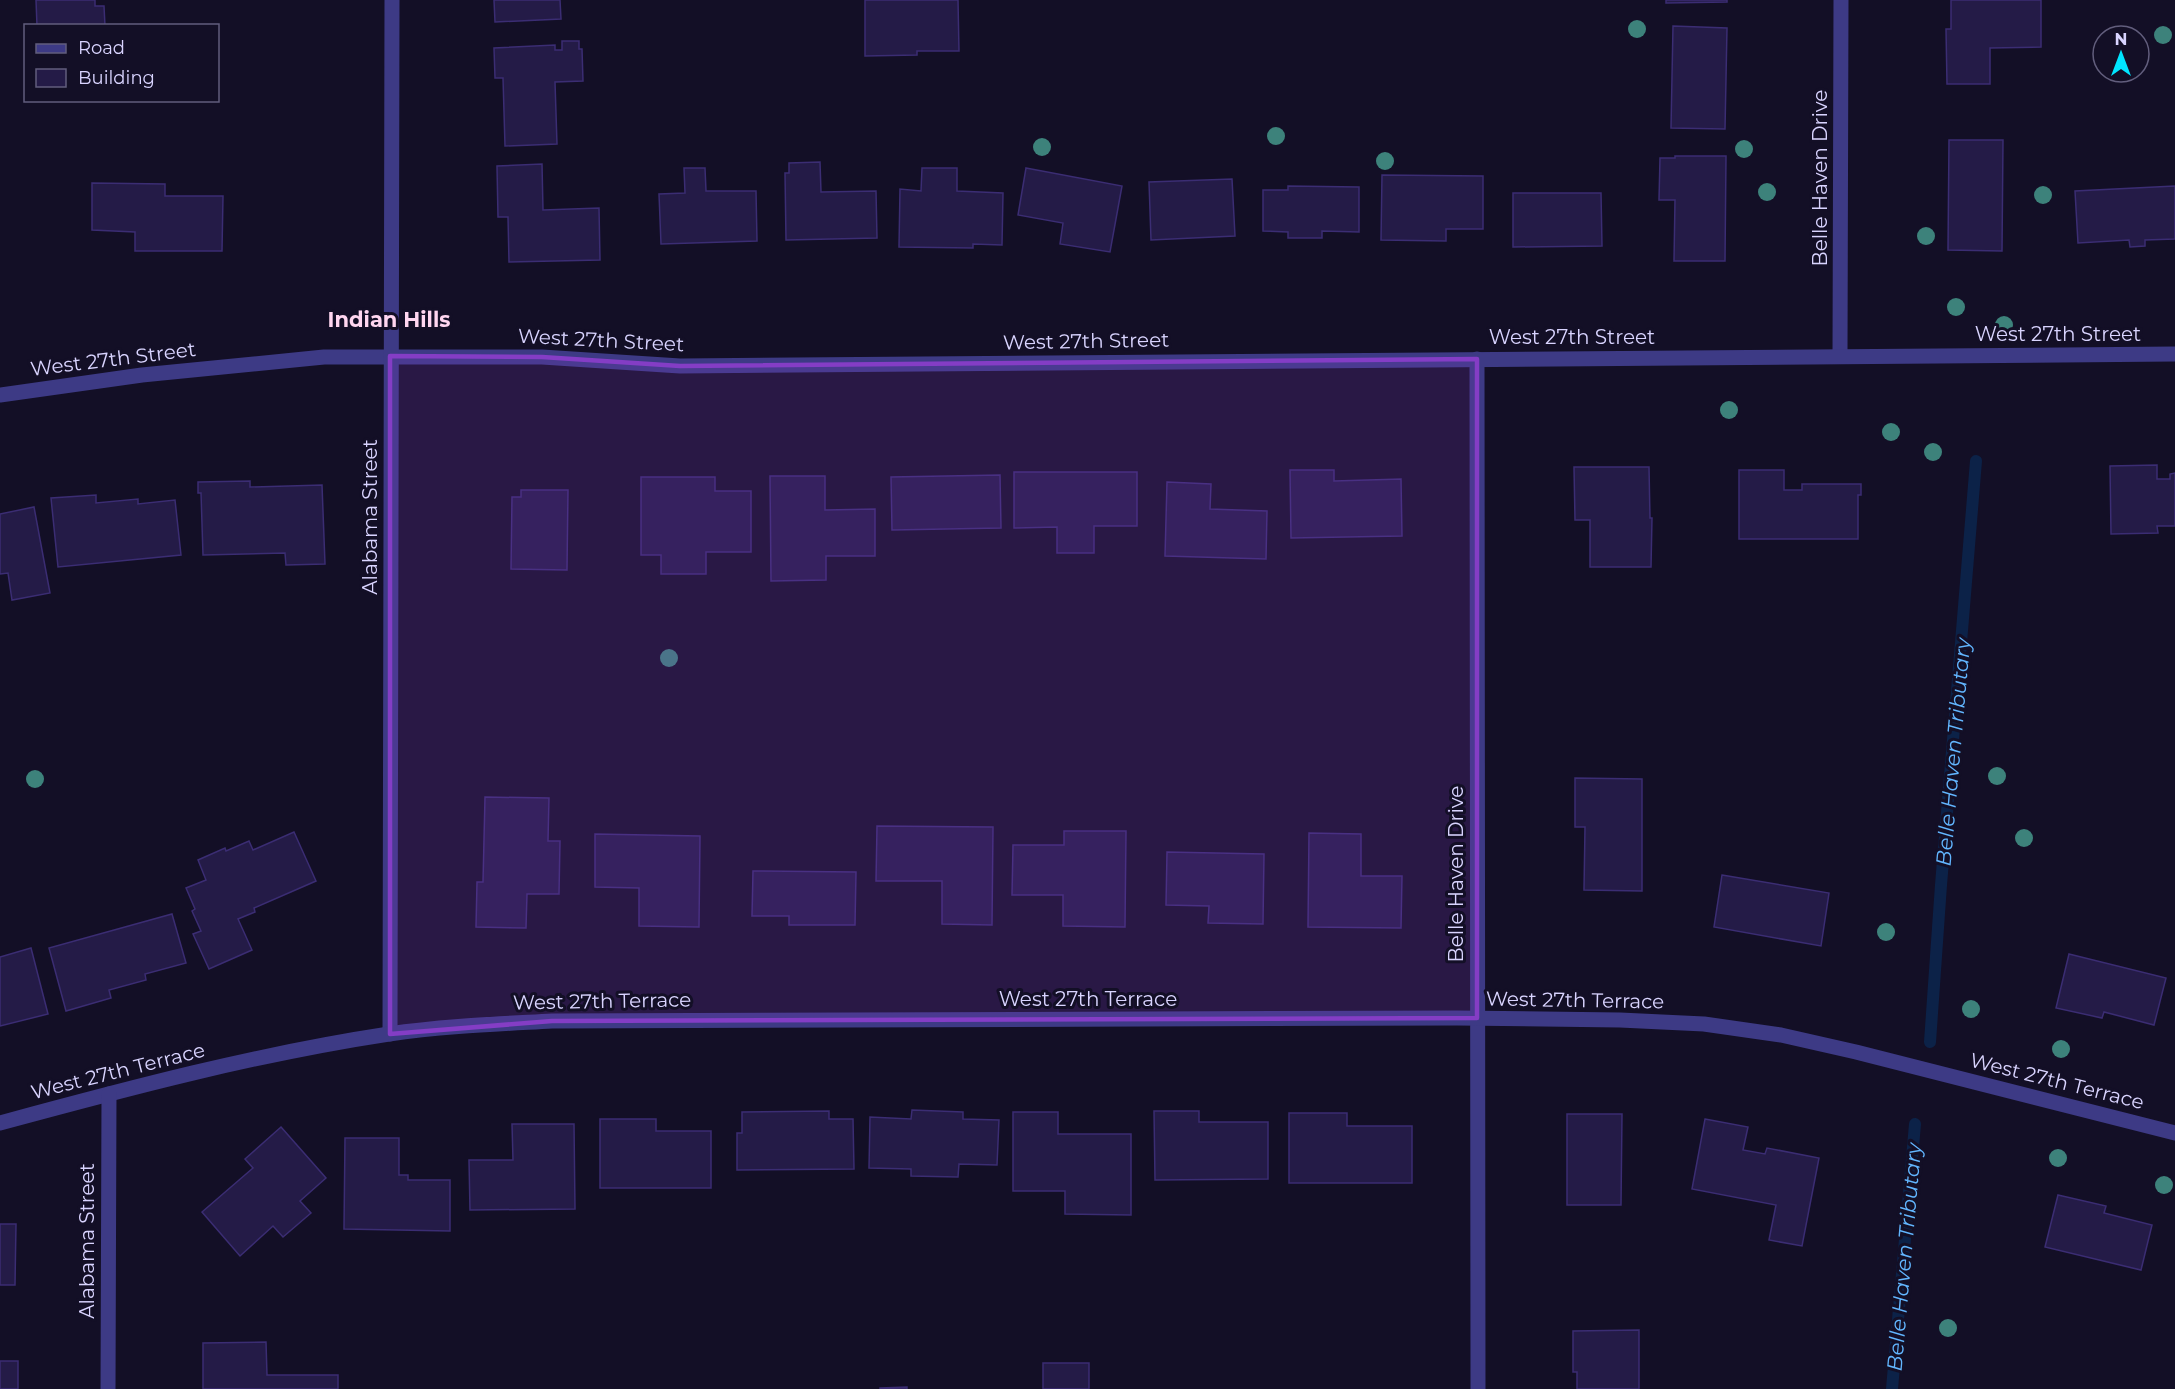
<svg xmlns="http://www.w3.org/2000/svg" width="2175" height="1389" viewBox="0 0 2175 1389" font-family="Montserrat,sans-serif">
<style>
.lines{fill:none;stroke-linecap:round;stroke-linejoin:round}
.stream{stroke:#0c2248;stroke-width:12}
.building{fill:#241b47;stroke:#3b2d73;stroke-width:1.5}
.minor{stroke:#3d3a85;stroke-width:15}
.tree{fill:#3d827b}
.marked{fill:#843dc5;fill-opacity:0.2;stroke:#843dc5;stroke-width:4.5;stroke-linejoin:round}
.labels{text-anchor:middle;dominant-baseline:central;stroke-width:6;stroke-linejoin:round;paint-order:stroke}
.street-label{font-size:20px;fill:#d9d4ff;stroke:#130f26}
.neighbourhood-label{font-size:21px;font-weight:bold;fill:#ffd6f0;stroke:#130f26}
.water-label{font-size:21px;font-style:italic;fill:#62b6ff;stroke:#130f26}
</style>
<rect width="100%" height="100%" fill="#130f26"/>
<g class="lines">
<g class="stream">
<polyline points="1930,1042 1941,885 1976,461"/>
<polyline points="1892,1389 1915,1124"/>
</g>
</g>
<g class="building">
<polygon points="36,0 95,0 95,6 104,6 105,26 37,26"/>
<polygon points="494,0 560,0 561,19 495,22"/>
<polygon points="865,0 958,0 959,51 917,51 917,55 865,56"/>
<polygon points="1666,0 1727,0 1727,2 1666,3"/>
<polygon points="1951,0 2041,0 2041,47 1990,48 1990,84 1947,84 1946,29 1951,29"/>
<polygon points="1673,26 1727,28 1725,129 1671,128"/>
<polygon points="562,41 579,41 579,49 582,49 583,81 555,82 557,144 505,146 503,78 495,78 494,48 555,45 555,50 562,50"/>
<polygon points="1949,140 2003,140 2002,251 1948,250"/>
<polygon points="1675,156 1726,156 1725,261 1674,261 1675,200 1659,200 1660,158 1675,158"/>
<polygon points="820,162 821,192 876,191 877,238 786,240 785,173 789,173 789,163"/>
<polygon points="542,164 543,210 599,208 600,260 509,262 508,217 498,217 497,166"/>
<polygon points="684,168 705,168 706,191 756,191 757,241 661,244 659,194 685,193"/>
<polygon points="922,168 957,168 957,191 1003,193 1002,245 973,244 973,248 899,247 900,189 921,191"/>
<polygon points="1026,168 1122,186 1110,252 1060,244 1063,223 1018,215"/>
<polygon points="1382,175 1483,176 1483,229 1446,229 1446,241 1381,240"/>
<polygon points="1232,179 1235,236 1151,240 1149,182"/>
<polygon points="92,183 165,184 165,196 223,196 222,251 135,251 135,232 92,230"/>
<polygon points="1288,186 1359,187 1359,232 1322,231 1322,238 1288,238 1288,232 1263,231 1263,190 1288,190"/>
<polygon points="2175,186 2175,239 2145,240 2145,246 2130,247 2129,240 2078,243 2075,191"/>
<polygon points="1513,193 1601,193 1602,246 1513,247"/>
<polygon points="2157,465 2157,479 2170,479 2170,474 2175,473 2175,526 2157,526 2158,533 2111,534 2110,466"/>
<polygon points="1574,467 1649,467 1650,518 1652,518 1651,567 1590,567 1590,520 1575,520"/>
<polygon points="1290,470 1334,470 1334,481 1401,479 1402,536 1291,538"/>
<polygon points="1739,470 1784,470 1784,490 1802,490 1802,484 1861,484 1861,495 1858,495 1858,539 1739,539"/>
<polygon points="1014,472 1137,472 1137,526 1094,526 1094,553 1057,553 1057,527 1014,528"/>
<polygon points="1000,475 1001,528 892,530 891,477"/>
<polygon points="770,476 825,476 825,510 875,509 875,556 826,556 826,580 771,581"/>
<polygon points="641,477 715,477 715,491 751,491 751,552 706,552 706,574 661,574 661,555 641,555"/>
<polygon points="250,481 250,487 322,485 325,564 286,565 285,553 203,555 201,493 198,493 198,482"/>
<polygon points="1167,482 1211,484 1210,509 1267,511 1266,559 1165,556"/>
<polygon points="521,490 568,490 567,570 511,569 512,497 521,497"/>
<polygon points="96,495 96,503 138,499 138,504 175,500 181,555 58,567 51,498"/>
<polygon points="34,507 50,593 12,600 8,573 0,574 0,514"/>
<polygon points="1575,778 1642,779 1642,891 1584,890 1585,827 1575,827"/>
<polygon points="485,797 549,798 548,841 560,841 559,894 527,894 526,928 476,927 477,882 483,882"/>
<polygon points="877,826 993,827 992,925 942,924 942,881 876,881"/>
<polygon points="1064,831 1126,831 1125,927 1063,926 1063,895 1012,895 1013,845 1064,845"/>
<polygon points="294,832 316,881 254,908 255,912 238,919 252,950 209,969 193,934 201,931 192,911 195,909 186,888 206,880 198,860 225,848 226,851 249,841 253,850"/>
<polygon points="1309,833 1361,834 1361,876 1402,876 1401,928 1308,927"/>
<polygon points="595,834 700,836 699,927 639,926 639,888 595,887"/>
<polygon points="1167,852 1264,854 1263,924 1208,923 1209,906 1166,905"/>
<polygon points="753,871 856,872 855,925 789,925 789,916 752,916"/>
<polygon points="1722,875 1829,893 1821,946 1714,927"/>
<polygon points="172,914 186,963 145,974 146,980 109,990 111,998 66,1011 49,948"/>
<polygon points="31,948 48,1014 0,1026 0,957"/>
<polygon points="2069,954 2166,978 2154,1025 2104,1012 2102,1018 2056,1008"/>
<polygon points="912,1110 963,1112 963,1119 999,1120 997,1165 959,1164 958,1177 911,1176 911,1169 869,1168 870,1117 911,1119"/>
<polygon points="829,1111 829,1119 853,1119 854,1169 737,1170 737,1133 742,1133 742,1112"/>
<polygon points="1154,1111 1199,1111 1199,1122 1268,1122 1268,1179 1155,1180"/>
<polygon points="1013,1112 1058,1112 1058,1134 1131,1134 1131,1215 1065,1214 1065,1191 1013,1191"/>
<polygon points="1289,1113 1347,1113 1347,1126 1412,1126 1412,1183 1289,1183"/>
<polygon points="1567,1114 1622,1114 1621,1205 1567,1205"/>
<polygon points="600,1119 656,1119 656,1131 711,1131 711,1188 600,1188"/>
<polygon points="1705,1119 1748,1127 1743,1150 1765,1154 1767,1148 1819,1158 1802,1246 1769,1240 1776,1205 1692,1189"/>
<polygon points="512,1124 574,1124 575,1209 470,1210 469,1160 513,1160"/>
<polygon points="281,1127 326,1178 300,1201 311,1213 283,1237 273,1226 240,1256 202,1212 253,1168 245,1159"/>
<polygon points="345,1138 399,1138 399,1175 408,1175 408,1180 450,1180 450,1231 344,1229"/>
<polygon points="2058,1195 2106,1206 2104,1213 2152,1225 2141,1270 2045,1247"/>
<polygon points="0,1224 16,1224 15,1285 0,1285"/>
<polygon points="1639,1330 1639,1389 1577,1389 1577,1372 1573,1372 1573,1331"/>
<polygon points="266,1342 267,1375 338,1375 338,1389 203,1389 203,1343"/>
<rect x="0" y="1361" width="18" height="28"/>
<rect x="1043" y="1363" width="46" height="26"/>
<polygon points="907,1387 907,1389 880,1389 880,1388"/>
</g>
<g class="lines">
<g class="minor">
<polyline points="1840,356 1841,0"/>
<polyline points="1477,359 1478,1389"/>
<polyline points="0,395 142,375 324,357 542,357 680,366 2175,354"/>
<polyline points="390,1034 392,0"/>
<path d="M0,1123C129,1088 257,1054 389,1034C443,1026 498,1024 552,1021L1457,1018L1620,1020L1704,1024L1781,1035L1856,1052L2175,1133"/>
<polyline points="108,1389 109,1094"/>
</g>
</g>
<g class="tree">
<circle cx="1637" cy="29" r="9"/>
<circle cx="2163" cy="35" r="9"/>
<circle cx="1276" cy="136" r="9"/>
<circle cx="1042" cy="147" r="9"/>
<circle cx="1744" cy="149" r="9"/>
<circle cx="1385" cy="161" r="9"/>
<circle cx="1767" cy="192" r="9"/>
<circle cx="2043" cy="195" r="9"/>
<circle cx="1926" cy="236" r="9"/>
<circle cx="1956" cy="307" r="9"/>
<circle cx="2004" cy="325" r="9"/>
<circle cx="1729" cy="410" r="9"/>
<circle cx="1891" cy="432" r="9"/>
<circle cx="1933" cy="452" r="9"/>
<circle cx="669" cy="658" r="9"/>
<circle cx="1997" cy="776" r="9"/>
<circle cx="35" cy="779" r="9"/>
<circle cx="2024" cy="838" r="9"/>
<circle cx="1886" cy="932" r="9"/>
<circle cx="1971" cy="1009" r="9"/>
<circle cx="2061" cy="1049" r="9"/>
<circle cx="2058" cy="1158" r="9"/>
<circle cx="2164" cy="1185" r="9"/>
<circle cx="1948" cy="1328" r="9"/>
</g>
<path class="marked" d="M390,356L542,357L680,366L1477,359V1018L552,1021L390,1034Z"/>
<g class="labels">
<g class="street-label">
<text transform="translate(1820 178) rotate(-90)">Belle Haven Drive</text>
<text x="2058" y="334">West 27th Street</text>
<text x="1572" y="337">West 27th Street</text>
<text transform="translate(601 340) rotate(3)">West 27th Street</text>
<text transform="translate(1086 341) rotate(-1)">West 27th Street</text>
<text transform="translate(113 359) rotate(-7)">West 27th Street</text>
<text transform="translate(370 517) rotate(-90)">Alabama Street</text>
<text transform="translate(1456 874) rotate(-90)">Belle Haven Drive</text>
<text x="1088" y="999">West 27th Terrace</text>
<text transform="translate(1575 1000) rotate(1)">West 27th Terrace</text>
<text transform="translate(602 1001) rotate(-1)">West 27th Terrace</text>
<text transform="translate(118 1071) rotate(-14)">West 27th Terrace</text>
<text transform="translate(2057 1081) rotate(14)">West 27th Terrace</text>
<text transform="translate(87 1241) rotate(-90)">Alabama Street</text>
</g>
<g class="neighbourhood-label">
<text x="389" y="319">Indian Hills</text>
</g>
<g class="water-label">
<text transform="translate(1953 752) rotate(-85)">Belle Haven Tributary</text>
<text transform="translate(1904 1257) rotate(-85)">Belle Haven Tributary</text>
</g>
</g>
<rect x="24" y="24" width="195" height="78" fill="#130f26" stroke="#625e7d" stroke-width="1.5"/>
<rect x="36" y="44" width="30" height="9" fill="#3d3a85" stroke="#625e7d" stroke-width="1.5"/>
<text x="78" y="54" font-size="18" fill="#d9d4ff">Road</text>
<rect x="36" y="69" width="30" height="18" fill="#241b47" stroke="#625e7d" stroke-width="1.5"/>
<text x="78" y="84" font-size="18" fill="#d9d4ff">Building</text>
<g transform="translate(2121 54)"><circle r="28" fill="#130f26" stroke="#625e7d" stroke-width="1.5"/>
<path d="M0-4.5L10 22L0 15L-10 22Z" fill="#00e5ff"/>
<text y="-9" font-size="16" font-weight="bold" text-anchor="middle" fill="#d9d4ff">N</text>
</g>
</svg>
